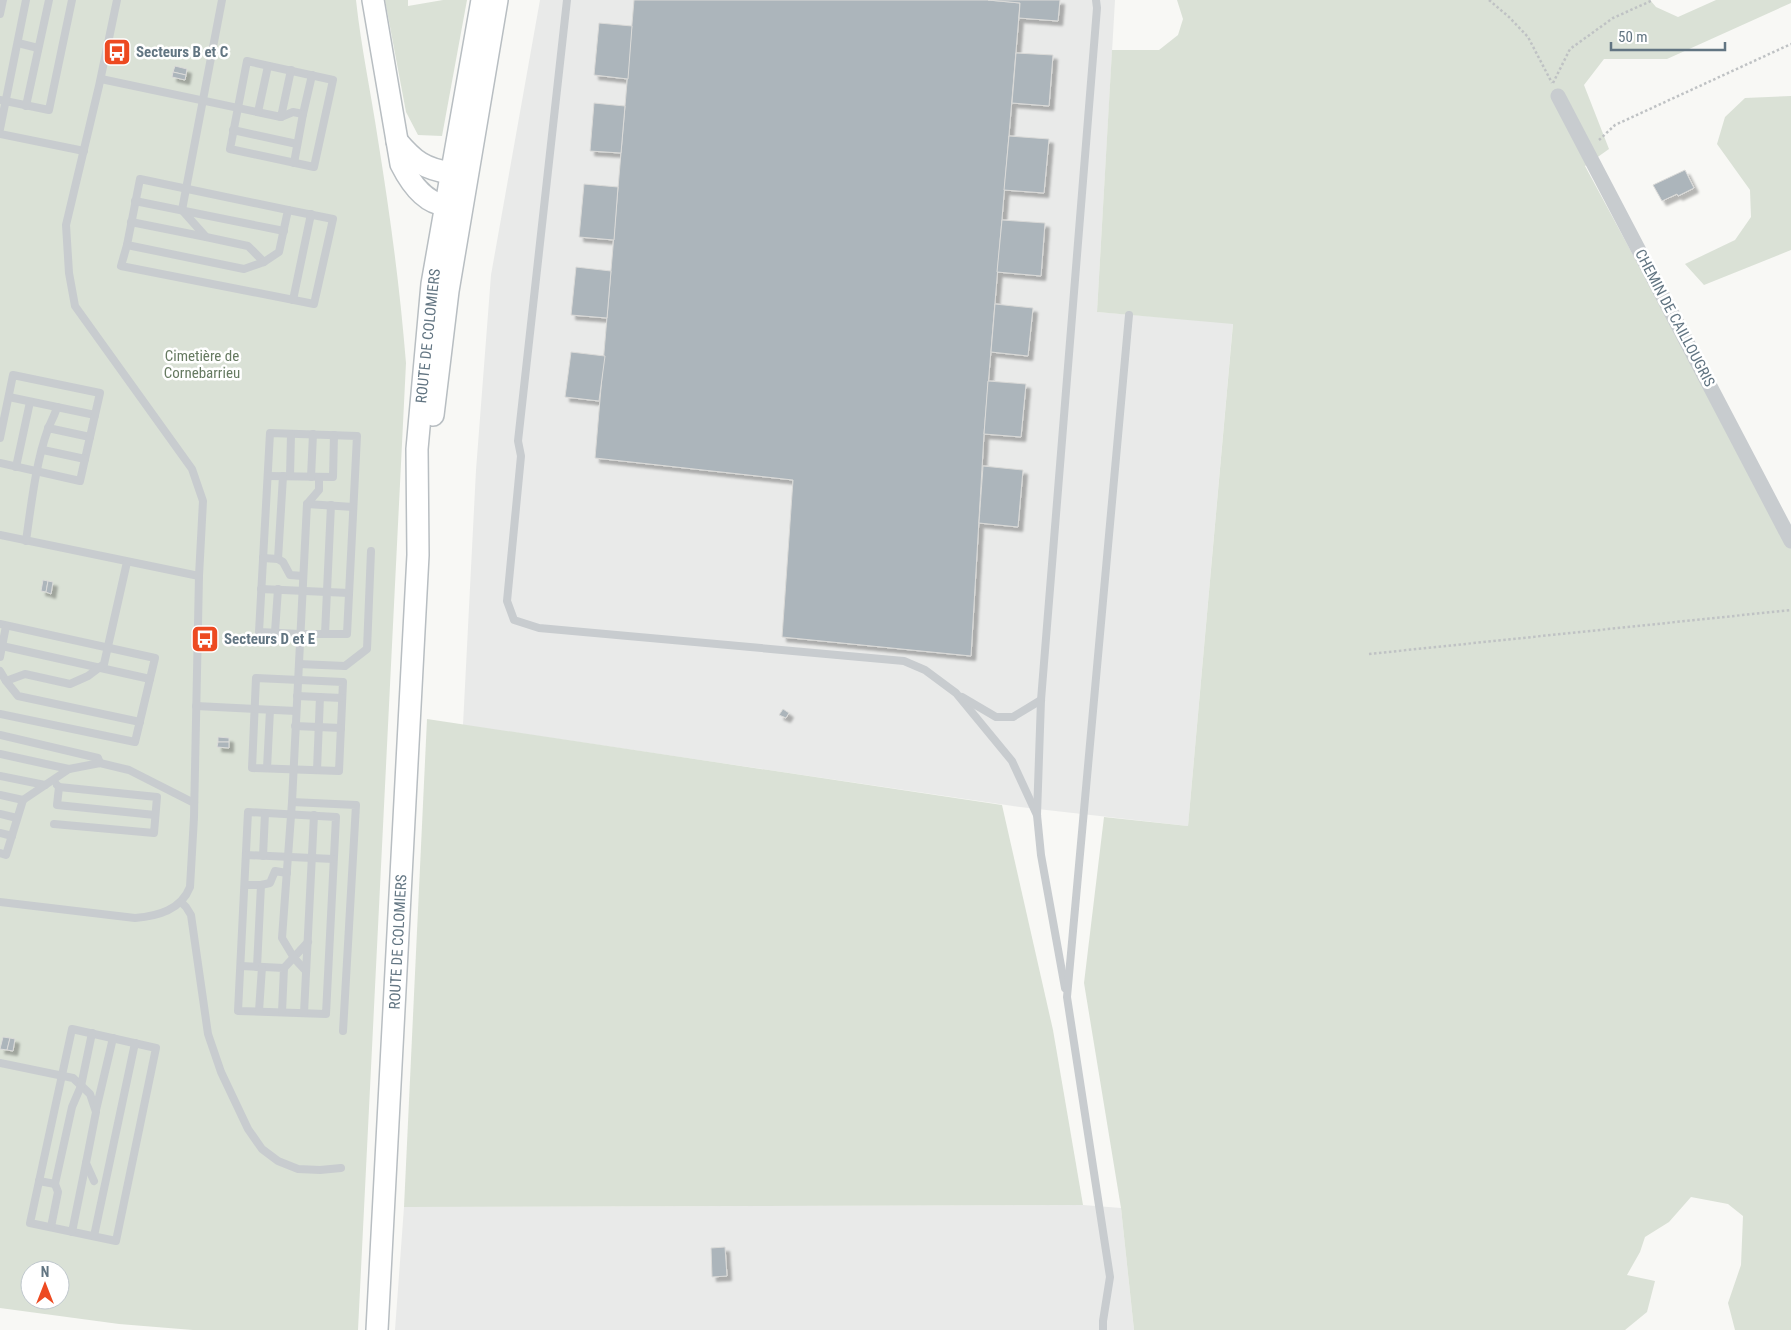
<svg xmlns="http://www.w3.org/2000/svg" width="1791" height="1330" viewBox="0 0 1791 1330" font-family="'Roboto Condensed',sans-serif">
<style>
.built{fill:#e9eae9}
.green{fill:#dae1d6;fill-rule:evenodd}
.building{fill:#acb5bb;stroke:#dadad8;filter:url(#shadow)}
.lines{fill:none;stroke-linecap:round;stroke-linejoin:round}
.secondary-casing{stroke:#b8bec2;stroke-width:24}
.path{stroke:#bfc2c4;stroke-width:2.5;stroke-dasharray:2.5 2.5;stroke-linecap:butt}
.lane{stroke:#c8cccf;stroke-width:8}
.street{stroke:#c8cccf;stroke-width:15}
.secondary{stroke:#fff;stroke-width:21}
.labels{text-anchor:middle;dominant-baseline:central;stroke-width:5;stroke-linejoin:round;paint-order:stroke}
.poi-label{font-size:15px;font-weight:bold;fill:#627582;stroke:#fff;text-anchor:start}
.street-label{font-size:15px;fill:#627582;stroke:#fff}
.park-label{font-size:15px;fill:#667a61;stroke:#fff}
</style>
<defs>
<filter id="shadow"><feDropShadow dx="4.5" dy="4.5" stdDeviation="1" flood-color="#0004"/></filter>
</defs>
<rect width="100%" height="100%" fill="#f8f8f5"/>
<g class="built">
<polygon points="540,0 1115,0 1097,312 1233,323 1188,826 1020,807 463,725 476,470 491,275"/>
<polygon points="1083,1205 1121,1208 1134,1330 395,1330 404,1207"/>
</g>
<g class="green">
<path d="M0,0H356C361,47 371,93 378,140C390,214 400,288 406,363L358,1330H193L119,1324L0,1308ZM30,1270H60V1300H30Z"/>
<polygon points="385,0 408,0 408,6 443,0 467,0 442,136 418,135 406,112"/>
<polygon points="1177,0 1650,0 1656,7 1678,17 1716,0 1791,0 1791,3 1667,59 1604,59 1584,85 1609,149 1585,166 1791,548 1791,1330 1735,1330 1728,1303 1741,1265 1743,1216 1728,1204 1691,1197 1669,1222 1645,1237 1640,1252 1627,1275 1655,1281 1647,1312 1625,1330 1134,1330 1121,1208 1084,983 1104,817 1188,826 1233,324 1097,312 1112,50 1159,50 1178,35 1183,19"/>
<polygon points="1791,96 1791,250 1704,285 1685,264 1735,240 1751,217 1750,190 1717,144 1725,117 1745,98"/>
<polygon points="427,719 1002,805 1053,1030 1083,1205 404,1207"/>
</g>
<g class="building">
<polygon points="634,0 988,0 1020,3 984,434 971,656 782,637 793,480 595,458"/>
<polygon points="988,0 1060,0 1058,21 1019,18 1020,3"/>
<polygon points="599,23 632,26 628,79 594,75"/>
<polygon points="1016,53 1053,55 1049,106 1012,103"/>
<polygon points="175,66 187,69 186,75 173,72"/>
<polygon points="173,72 186,75 185,80 172,77"/>
<polygon points="594,103 625,106 621,153 590,151"/>
<polygon points="1009,136 1049,139 1044,193 1004,190"/>
<polygon points="1685,170 1694,188 1678,196 1677,194 1662,201 1653,185"/>
<polygon points="584,184 618,187 614,240 579,237"/>
<polygon points="1002,220 1045,223 1041,276 997,272"/>
<polygon points="576,267 611,271 607,318 571,315"/>
<polygon points="995,304 1033,308 1028,356 991,352"/>
<polygon points="571,352 605,356 599,401 565,397"/>
<polygon points="988,381 1026,384 1021,437 984,434"/>
<polygon points="983,466 1023,470 1018,527 979,523"/>
<polygon points="43,580 48,581 46,592 41,591"/>
<polygon points="48,581 53,582 51,594 46,592"/>
<polygon points="783,709 789,713 786,718 779,715"/>
<polygon points="218,737 229,738 229,742 218,742"/>
<polygon points="218,742 229,742 229,748 217,747"/>
<polygon points="3,1037 10,1038 7,1050 0,1049"/>
<polygon points="10,1038 15,1039 13,1051 7,1050"/>
<polygon points="725,1247 727,1276 712,1277 711,1248"/>
</g>
<g class="lines">
<g class="secondary-casing">
<g id="secondary">
<path d="M373,0L401,164C409,180 424,203 445,205"/>
<path d="M397,141C414,161 424,169 451,173L457,184"/>
<polyline points="433,415 448,291 497,0"/>
<polyline points="377,1330 418,555 417,449 432,284 482,0"/>
</g>
</g>
<g class="path">
<polyline points="1489,0 1509,17 1528,37 1552,83"/>
<polyline points="1553,83 1570,49 1613,18 1653,0"/>
<polyline points="1599,140 1615,125 1791,44"/>
<polyline points="1369,654 1791,610"/>
</g>
<g class="lane">
<polyline points="222,0 182,210 206,237 248,246 264,262"/>
<polyline points="567,0 518,441 521,456 507,601 514,620 539,628 904,661 925,670 956,693 1012,761 1037,815"/>
<polyline points="0,14 3,0"/>
<polyline points="18,43 38,48"/>
<polygon points="247,61 333,80 314,167 230,149"/>
<polyline points="101,79 281,117 293,112 303,114 312,75"/>
<polyline points="0,100 49,110 72,0"/>
<polyline points="26,106 49,0"/>
<polyline points="258,112 268,66"/>
<polyline points="281,117 291,70"/>
<polyline points="0,129 26,0"/>
<polyline points="233,130 297,144"/>
<polyline points="0,134 84,151"/>
<polyline points="294,163 303,114"/>
<polygon points="140,179 288,210 279,252 264,262 244,269 127,245"/>
<polyline points="135,201 284,231"/>
<polyline points="131,222 206,237"/>
<polyline points="127,245 121,266 314,304 333,219 288,210"/>
<polyline points="293,300 311,214"/>
<polyline points="9,397 95,415"/>
<polyline points="48,428 90,437"/>
<polygon points="270,433 357,436 347,634 300,634 259,632"/>
<polyline points="0,438 13,375 100,393 80,481 0,463"/>
<polyline points="43,450 85,459"/>
<polyline points="16,467 30,402"/>
<polyline points="268,476 333,477 334,435"/>
<polyline points="290,476 291,434"/>
<polyline points="311,477 313,434"/>
<polyline points="307,504 353,507"/>
<polyline points="0,535 199,576"/>
<path d="M26,541C31,506 36,461 48,429C51,421 55,415 57,407"/>
<polyline points="263,558 278,559 283,476"/>
<polyline points="278,559 283,562 290,575 303,576"/>
<polyline points="261,589 349,593"/>
<polyline points="0,624 155,658 135,742 0,714"/>
<polyline points="275,632 278,589"/>
<polyline points="325,634 331,505"/>
<polyline points="2,646 150,679"/>
<polyline points="0,657 6,626"/>
<polyline points="299,664 345,666 367,649 371,551"/>
<polyline points="0,671 6,681 25,674 70,684 88,676 104,664 127,562"/>
<polygon points="256,678 343,682 339,771 252,768"/>
<polyline points="6,681 18,696 140,722"/>
<polyline points="297,696 342,698"/>
<polyline points="962,697 996,717 1013,717 1041,700"/>
<polyline points="196,706 296,711"/>
<polyline points="295,726 341,728"/>
<polyline points="0,735 98,758 100,763"/>
<polyline points="0,754 69,769"/>
<polyline points="267,768 270,710"/>
<polyline points="317,770 320,697"/>
<polyline points="0,776 45,785"/>
<polyline points="57,785 59,787 57,805 155,815"/>
<polyline points="0,795 23,800"/>
<polyline points="292,802 356,805 343,1031"/>
<polygon points="248,812 336,817 326,1014 238,1011"/>
<polyline points="0,814 17,818"/>
<polyline points="54,824 154,833 157,797 59,787"/>
<polyline points="0,833 12,836"/>
<polyline points="0,853 6,855 23,800 69,769 100,763 129,770 194,803"/>
<polyline points="246,855 333,859"/>
<polyline points="263,856 265,813"/>
<polyline points="245,885 261,885 257,967"/>
<polyline points="261,885 270,883 275,871 287,873"/>
<path d="M0,902L135,918C158,916 181,910 190,887L194,817L199,576L203,501L192,469L75,306L69,273L66,225L99,86L117,0"/>
<polyline points="181,902 186,907 191,915 208,1034 221,1072 248,1129 262,1149 278,1161 298,1169 320,1170 341,1168"/>
<polyline points="241,966 284,968 282,1012"/>
<polyline points="284,968 308,942"/>
<polyline points="306,971 294,958 282,938 292,802 307,504 319,490 319,477"/>
<polyline points="1065,988 1041,855 1037,815 1041,700 1097,8 1096,0"/>
<polyline points="259,1011 262,967"/>
<polyline points="304,1013 314,815"/>
<polygon points="72,1029 156,1048 116,1241 30,1223"/>
<polyline points="0,1063 73,1078 90,1094 96,1112 86,1163 94,1181"/>
<polyline points="96,1110 113,1038"/>
<polyline points="39,1181 55,1184 72,1107 81,1086 92,1033"/>
<polyline points="51,1227 58,1192 55,1184"/>
<polyline points="72,1232 86,1163"/>
<polyline points="94,1236 135,1043"/>
<polyline points="1103,1330 1103,1321 1110,1277 1067,997 1129,315"/>
</g>
<polyline class="street" points="1558,96 1791,541"/>
<use href="#secondary" class="secondary"/>
</g>
<defs>
<g id="bus-square" transform="scale(1.4375)"><rect x="-9" y="-9" width="18" height="18" rx="4" fill="#ed4a21" stroke="#fff"/><path d="M-5-6H5V4H4V6H2V4H-2V6H-4V4H-5ZM-3.5-4V0h7V-4ZM-3.5 1.2v1.5H-2V1.2ZM2 1.2v1.5H3.5V1.2Z" fill="#fff"/></g>
</defs>
<g fill-rule="evenodd">
<use href="#bus-square" x="117" y="52"/>
<use href="#bus-square" x="205" y="639"/>
</g>
<g class="labels">
<g class="poi-label">
<text x="136" y="52">Secteurs B et C</text>
<text x="224" y="639">Secteurs D et E</text>
</g>
<g class="street-label">
<text transform="translate(1675 318) rotate(62)">CHEMIN DE CAILLOUGRIS</text>
<text transform="translate(428 336) rotate(-84)">ROUTE DE COLOMIERS</text>
<text transform="translate(398 942) rotate(-87)">ROUTE DE COLOMIERS</text>
</g>
<g class="park-label">
<text x="202" y="356">Cimetière de<tspan x="202" dy="17">Cornebarrieu</tspan></text>
</g>
</g>
<g transform="translate(45 1285)"><circle r="24" fill="#ffffff" stroke="#c0c8cd"/>
<path d="M0-4L9 19L0 12L-9 19Z" fill="#ed4a21"/>
<text y="-8" font-size="14" font-weight="bold" text-anchor="middle" fill="#627582">N</text>
</g>
<path d="M1611 42v8h114v-8" fill="none" stroke="#627582" stroke-width="2.5"/>
<text x="1618" y="42" font-size="15" fill="#627582" stroke="#ffffff" stroke-width="4" paint-order="stroke">50 m</text>
</svg>
